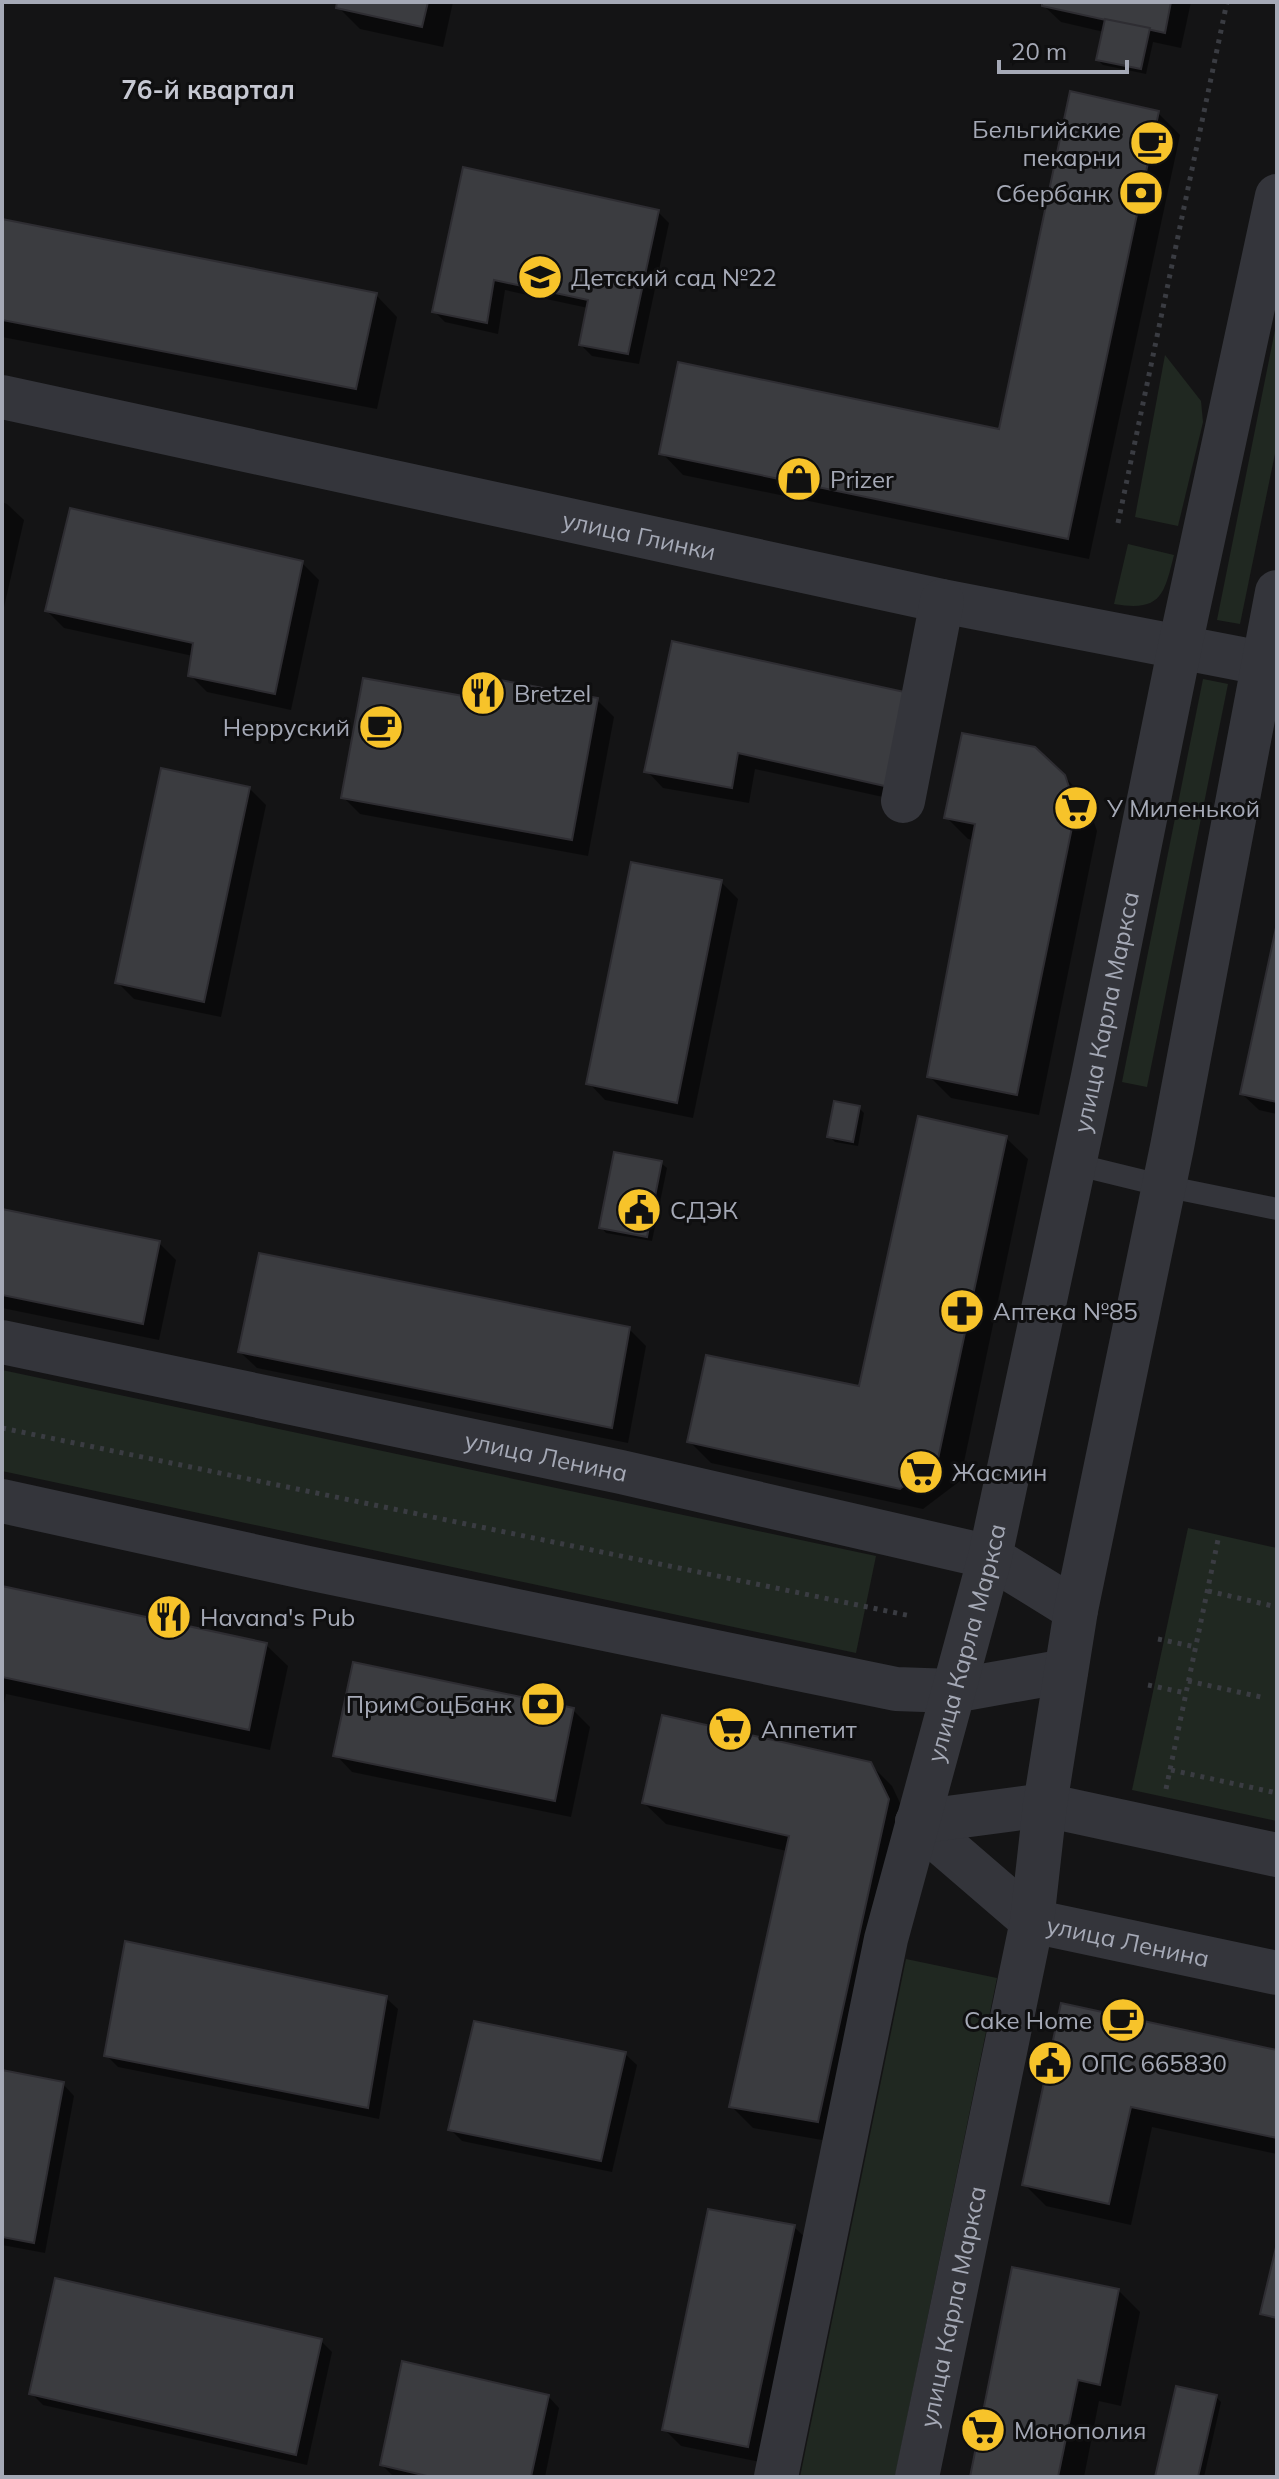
<svg xmlns="http://www.w3.org/2000/svg" width="1279" height="2479" viewBox="0 0 1279 2479" font-family="Mulish,sans-serif">
<style>
.green{fill:#202821}
.shadow{fill:#0007}
.building{fill:#3b3c40;stroke:#2e2d32;stroke-width:2}
.lines{fill:none;stroke-linecap:round;stroke-linejoin:round}
.path{stroke:#3a3c42;stroke-width:5;stroke-dasharray:4 6;stroke-linecap:butt}
.service{stroke:#34353b;stroke-width:22}
.minor{stroke:#34353b;stroke-width:44}
.tertiary{stroke:#34353b;stroke-width:44}
.labels{text-anchor:middle;dominant-baseline:central;stroke-width:6;stroke-linejoin:round;paint-order:stroke}
.poi-label{font-size:24px;fill:#a5a9b6;stroke:#0f0f10;text-anchor:start}
.street-label{font-size:24px;fill:#a5a9b6;stroke:#0f0f10}
.neighbourhood-label{font-size:26px;font-weight:bold;fill:#c6c8d2;stroke:#0f0f10}
</style>
<rect width="100%" height="100%" fill="#141415"/>
<g class="green">
<polygon points="1277,320 1277,444 1240,624 1217,620"/>
<polygon points="1165,355 1201,401 1203,422 1178,526 1135,517"/>
<path d="M1128,544L1174,555C1164,595 1161,612 1114,604Z"/>
<polygon points="1203,679 1228,684 1147,1087 1122,1082"/>
<polygon points="2,1370 876,1556 856,1653 2,1471"/>
<polygon points="1188,1528 1277,1548 1277,1821 1132,1790"/>
<polygon points="906,1959 997,1978 895,2477 800,2477"/>
</g>
<g class="shadow">
<polygon points="339,2 453,2 443,47 360,29 338,7"/>
<polygon points="1045,2 1191,2 1181,48 1153,42 1146,74 1103,65 1098,60 1104,32 1061,22 1044,6"/>
<polygon points="1158,113 1180,135 1089,559 683,475 662,453 1001,431"/>
<polygon points="464,170 658,212 669,223 639,364 592,356 581,345 588,308 505,290 498,334 445,322 434,311"/>
<polygon points="2,221 376,295 397,317 377,409 2,337"/>
<polygon points="2,502 7,504 24,520 4,607"/>
<polygon points="302,563 319,580 291,710 207,692 190,675 193,656 64,628 47,611"/>
<polygon points="908,695 906,802 755,769 749,803 663,788 647,771"/>
<polygon points="597,700 614,717 588,856 360,814 343,797 482,702"/>
<polygon points="1064,776 1086,799 1097,831 1039,1115 951,1098 929,1076 974,840 968,839 946,817"/>
<polygon points="249,788 266,805 221,1017 134,999 117,982"/>
<polygon points="721,882 738,899 693,1118 605,1100 589,1083"/>
<polygon points="1277,933 1277,1114 1259,1110 1242,1094"/>
<polygon points="859,1108 864,1113 858,1146 835,1142 829,1136"/>
<polygon points="1006,1138 1028,1159 960,1481 923,1509 711,1463 689,1441 860,1389"/>
<polygon points="661,1163 667,1168 652,1241 606,1233 601,1227"/>
<polygon points="2,1212 159,1243 176,1260 159,1340 2,1308"/>
<polygon points="629,1329 646,1346 628,1443 257,1368 240,1352"/>
<polygon points="2,1589 266,1645 288,1666 270,1750 6,1694 2,1713"/>
<polygon points="573,1710 590,1727 571,1817 352,1772 336,1755"/>
<polygon points="870,1764 892,1786 909,1822 839,2143 753,2128 731,2106 787,1851 666,1824 644,1803"/>
<polygon points="386,1998 398,2009 379,2119 118,2067 106,2055"/>
<polygon points="1062,2006 1277,2052 1277,2154 1152,2127 1131,2225 1046,2206 1025,2185"/>
<polygon points="625,2054 637,2065 612,2172 462,2141 450,2129"/>
<polygon points="2,2072 63,2084 74,2096 45,2253 2,2245"/>
<polygon points="794,2227 811,2243 765,2463 681,2446 664,2429"/>
<polygon points="1118,2290 1140,2312 1121,2406 1099,2401 1084,2477 972,2477"/>
<polygon points="321,2341 332,2352 307,2465 43,2405 32,2394"/>
<polygon points="548,2396 559,2408 545,2477 397,2477 393,2476 382,2465"/>
<polygon points="1216,2397 1221,2402 1204,2477 1157,2477"/>
</g>
<g class="building">
<polygon points="337,2 428,2 422,27 336,8"/>
<polygon points="1042,2 1171,2 1165,33 1042,6"/>
<polygon points="1105,19 1150,28 1141,69 1096,60"/>
<polygon points="1070,91 1159,111 1068,539 659,454 678,362 999,429"/>
<polygon points="463,167 659,210 628,354 579,345 588,300 494,280 487,323 432,312"/>
<polygon points="2,219 377,293 356,389 2,320"/>
<polygon points="70,508 303,561 275,694 188,676 193,643 45,611"/>
<polygon points="672,641 909,693 889,787 738,753 732,788 644,772"/>
<polygon points="484,677 598,698 572,840 341,798 363,678 480,699"/>
<polygon points="962,733 1035,747 1065,775 1076,808 1017,1095 927,1077 975,824 944,818"/>
<polygon points="161,768 250,787 204,1002 115,983"/>
<polygon points="631,862 722,880 677,1103 586,1084"/>
<polygon points="1277,923 1277,1102 1240,1094"/>
<polygon points="834,1101 860,1106 853,1142 827,1137"/>
<polygon points="918,1116 1007,1136 938,1459 900,1489 687,1442 706,1355 859,1386"/>
<polygon points="614,1152 662,1161 647,1237 599,1228"/>
<polygon points="2,1209 160,1241 143,1324 2,1295"/>
<polygon points="259,1253 630,1327 612,1428 238,1352"/>
<polygon points="2,1586 267,1643 249,1730 2,1677"/>
<polygon points="353,1662 574,1708 555,1801 333,1756"/>
<polygon points="662,1715 871,1762 889,1799 818,2122 729,2107 789,1836 642,1803"/>
<polygon points="125,1941 387,1996 368,2108 104,2056"/>
<polygon points="1061,2003 1277,2050 1277,2138 1131,2107 1109,2204 1022,2185"/>
<polygon points="474,2021 626,2052 601,2161 448,2130"/>
<polygon points="2,2070 64,2082 34,2243 2,2237"/>
<polygon points="708,2209 795,2225 748,2447 662,2430"/>
<polygon points="1277,2243 1277,2318 1260,2314"/>
<polygon points="1012,2267 1119,2289 1100,2385 1078,2380 1058,2477 970,2477"/>
<polygon points="55,2278 322,2339 296,2455 29,2394"/>
<polygon points="402,2361 549,2395 531,2477 431,2477 380,2465"/>
<polygon points="1176,2386 1217,2395 1198,2477 1155,2477"/>
</g>
<g class="lines">
<g class="path">
<polyline points="1118,523 1227,2"/>
<polyline points="2,1428 911,1616"/>
<polyline points="1208,1591 1277,1607"/>
<polyline points="1158,1639 1196,1647"/>
<polyline points="1188,1681 1261,1697"/>
<polyline points="1148,1685 1186,1693"/>
<polyline points="1171,1770 1277,1793"/>
<polyline points="1166,1789 1219,1535"/>
</g>
<polyline class="service" points="1074,1164 1164,1186 1277,1209"/>
<g class="minor">
<path id="s1" d="M2,397L942,601L1277,666"/>
<polyline points="903,801 942,601"/>
<path id="s2" d="M2,1342L621,1472L990,1557L1076,1610"/>
<polyline points="2,1501 308,1568 896,1689 953,1691 1066,1671"/>
<path id="s3" d="M917,1822L1032,1921L1277,1973"/>
<polyline points="917,1822 1045,1805 1277,1855"/>
</g>
<g class="tertiary">
<path id="s4" d="M776,2477L886,1939L990,1557L1093,1076L1180,646L1277,196"/>
<path id="s5" d="M917,2477L1032,1921L1045,1805L1076,1610L1172,1147L1277,592"/>
</g>
</g>
<defs>
<g id="cafe-disc" transform="scale(2.3)"><circle r="9.5" fill="#f7c32a" stroke="#0f0f10"/><path d="M-5.5-4.5H6V0H3Q3 3.5 0 3.5H-2.5Q-5.5 3.5-5.5 0ZM3-3.2v2h1.7v-2ZM-6 4.5H4V6H-6Z" fill="#111"/></g>
<g id="bank-disc" transform="scale(2.3)"><circle r="9.5" fill="#f7c32a" stroke="#0f0f10"/><path d="M-6-4H6V4H-6ZM0-2.3a2.3 2.3 0 1 0 0 4.6a2.3 2.3 0 1 0 0-4.6Z" fill="#111"/></g>
<g id="school-disc" transform="scale(2.3)"><circle r="9.5" fill="#f7c32a" stroke="#0f0f10"/><path d="M0-5L7-2L0 1L-7-2ZM-4 1L0 2.5L4 1V4Q0 6-4 4Z" fill="#111"/></g>
<g id="shop-disc" transform="scale(2.3)"><circle r="9.5" fill="#f7c32a" stroke="#0f0f10"/><path d="M-5-2.5h2.3a2.7 3.5 0 0 1 5.4 0H5L5.5 6h-11ZM-1.5-2.5h3a1.5 2.3 0 0 0-3 0Z" fill="#111"/></g>
<g id="restaurant-disc" transform="scale(2.3)"><circle r="9.5" fill="#f7c32a" stroke="#0f0f10"/><path d="M-5-6h1v4h1v-4h1v4h1v-4h1v5L-1.5 .5V6h-2V.5L-5-1ZM5-6V6H3V1.5H1.5Q1.5-4 5-6Z" fill="#111"/></g>
<g id="supermarket-disc" transform="scale(2.3)"><circle r="9.5" fill="#f7c32a" stroke="#0f0f10"/><path d="M-6-5.5h2.5l.6 2H6L4.5 2H-2.5L-4.4-4H-6ZM-1.5 3.2a1.3 1.3 0 1 0 .1 0ZM3 3.2a1.3 1.3 0 1 0 .1 0Z" fill="#111"/></g>
<g id="civic-disc" transform="scale(2.3)"><circle r="9.5" fill="#f7c32a" stroke="#0f0f10"/><path d="M-.6-6.5H3V-4.5H.6V-3L4-1V1h2V6H-6V1h2V-1L-.6-3ZM-1.2 2.5V6h2.4V2.5Z" fill="#111"/></g>
<g id="pharmacy-disc" transform="scale(2.3)"><circle r="9.5" fill="#f7c32a" stroke="#0f0f10"/><path d="M-2-6h4v4h4v4h-4v4h-4v-4h-4v-4h4Z" fill="#111"/></g>
</defs>
<g fill-rule="evenodd">
<use href="#cafe-disc" x="1152" y="143"/>
<use href="#bank-disc" x="1141" y="193"/>
<use href="#school-disc" x="540" y="277"/>
<use href="#shop-disc" x="799" y="479"/>
<use href="#restaurant-disc" x="483" y="693"/>
<use href="#cafe-disc" x="381" y="727"/>
<use href="#supermarket-disc" x="1076" y="808"/>
<use href="#civic-disc" x="639" y="1210"/>
<use href="#pharmacy-disc" x="962" y="1311"/>
<use href="#supermarket-disc" x="921" y="1472"/>
<use href="#restaurant-disc" x="169" y="1617"/>
<use href="#bank-disc" x="543" y="1704"/>
<use href="#supermarket-disc" x="730" y="1729"/>
<use href="#cafe-disc" x="1123" y="2020"/>
<use href="#civic-disc" x="1050" y="2063"/>
<use href="#supermarket-disc" x="983" y="2430"/>
</g>
<g class="labels">
<g class="poi-label">
<text x="1121" y="129" text-anchor="end">Бельгийские<tspan x="1121" dy="28">пекарни</tspan></text>
<text x="1110" y="193" text-anchor="end">Сбербанк</text>
<text x="571" y="277">Детский сад №22</text>
<text x="830" y="479">Prizer</text>
<text x="514" y="693">Bretzel</text>
<text x="350" y="727" text-anchor="end">Нерруский</text>
<text x="1107" y="808">У Миленькой</text>
<text x="670" y="1210">СДЭК</text>
<text x="993" y="1311">Аптека №85</text>
<text x="952" y="1472">Жасмин</text>
<text x="200" y="1617">Havana's Pub</text>
<text x="512" y="1704" text-anchor="end">ПримСоцБанк</text>
<text x="761" y="1729">Аппетит</text>
<text x="1092" y="2020" text-anchor="end">Cake Home</text>
<text x="1081" y="2063">ОПС 665830</text>
<text x="1014" y="2430">Монополия</text>
</g>
<g class="street-label">
<text stroke="none"><textPath href="#s1" startOffset="652">улица Глинки</textPath></text>
<text stroke="none"><textPath href="#s4" startOffset="1502">улица Карла Маркса</textPath></text>
<text stroke="none"><textPath href="#s2" startOffset="556">улица Ленина</textPath></text>
<text stroke="none"><textPath href="#s4" startOffset="856">улица Карла Маркса</textPath></text>
<text stroke="none"><textPath href="#s3" startOffset="250">улица Ленина</textPath></text>
<text stroke="none"><textPath href="#s5" startOffset="174">улица Карла Маркса</textPath></text>
</g>
<g class="neighbourhood-label">
<text x="208" y="89">76-й квартал</text>
</g>
</g>
<rect width="1279" height="2479" fill="none" stroke="#a5a9b6" stroke-width="8"/>
<path d="M999 60v12h128v-12" fill="none" stroke="#a5a9b6" stroke-width="4"/>
<text x="1011" y="60" font-size="24" fill="#a5a9b6" stroke="#0f0f10" stroke-width="6" paint-order="stroke">20 m</text>
</svg>
